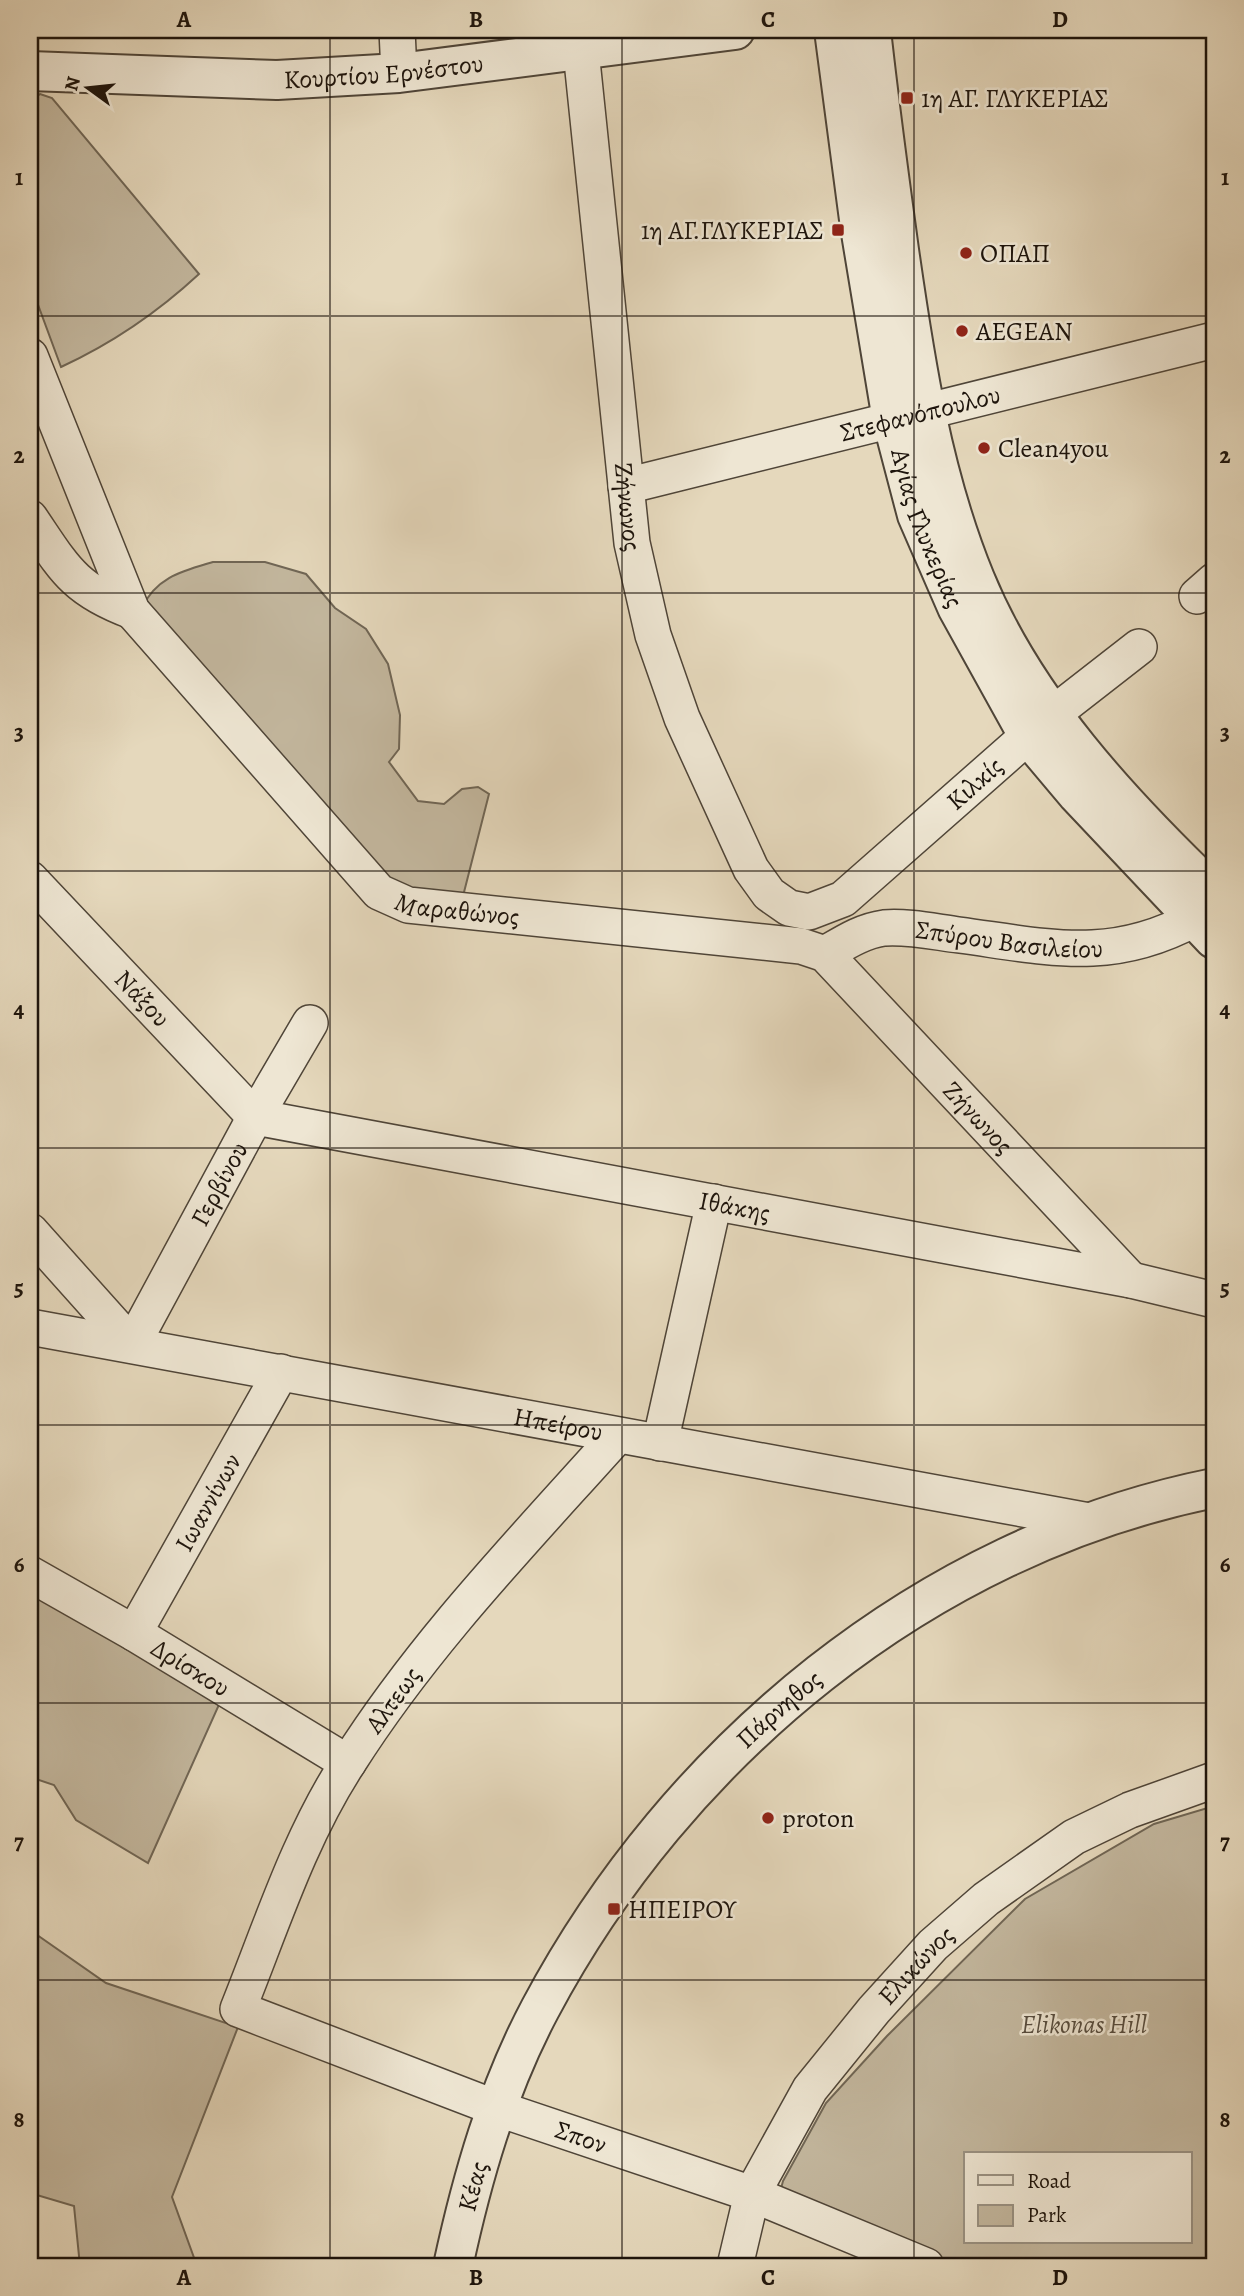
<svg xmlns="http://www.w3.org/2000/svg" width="1244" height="2296" viewBox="0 0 1244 2296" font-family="Alegreya,serif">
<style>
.green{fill:#c3b79e;stroke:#706655;stroke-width:2;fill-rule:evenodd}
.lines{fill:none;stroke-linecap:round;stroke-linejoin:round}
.minor-casing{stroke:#4f4538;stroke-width:38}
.tertiary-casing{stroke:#4f4538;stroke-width:42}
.minor{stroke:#eee6d3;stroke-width:35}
.tertiary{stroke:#eee6d3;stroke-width:38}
.grid{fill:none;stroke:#1d140c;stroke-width:2;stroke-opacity:0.55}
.poi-dot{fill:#8f2418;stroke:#eee6d3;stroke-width:2.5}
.labels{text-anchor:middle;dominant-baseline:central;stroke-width:5;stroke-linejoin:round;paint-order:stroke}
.street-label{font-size:26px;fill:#1d140c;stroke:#eee6d3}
.poi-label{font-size:26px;fill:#1d140c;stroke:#eee6d3;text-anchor:start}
.park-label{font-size:26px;font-style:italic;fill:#574d3f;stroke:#eee6d3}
.neatline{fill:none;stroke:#1d140c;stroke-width:2.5}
.grid-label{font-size:23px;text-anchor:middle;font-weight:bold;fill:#1d140c}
</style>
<rect width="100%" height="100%" fill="#e5d8bc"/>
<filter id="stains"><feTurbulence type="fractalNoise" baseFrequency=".00286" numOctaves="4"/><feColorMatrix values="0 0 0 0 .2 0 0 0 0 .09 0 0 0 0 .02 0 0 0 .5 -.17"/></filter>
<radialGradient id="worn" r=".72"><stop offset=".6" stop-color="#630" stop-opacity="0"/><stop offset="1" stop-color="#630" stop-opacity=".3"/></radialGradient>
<g class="green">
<path d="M40,94L52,98L199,274C157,313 113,343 61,367L30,283V102Z"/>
<path d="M213,562H265L306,574L335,608L366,629L388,664L400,715L399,749L389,762L418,801L444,804L462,789L478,787L489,794L462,900L388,886L142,608C156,577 183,571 213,562Z"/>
<polygon points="30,1588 222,1698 148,1863 76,1820 54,1785 30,1777"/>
<path d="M1214,1806V2266H899L773,2219L783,2181L826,2103L887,2036L1025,1899L1154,1824ZM966,2154H1190V2242H966Z"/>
<polygon points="30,1930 106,1983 238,2027 172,2197 197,2266 80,2266 74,2206 30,2193"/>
</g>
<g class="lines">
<g class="minor-casing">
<g id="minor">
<polyline points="397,30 399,73"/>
<path id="s1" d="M581,51L632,543L653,635L682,718L751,869L769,894L789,908L809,912L843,899L1053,714L1139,647"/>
<path id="s2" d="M30,356L132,611L379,892L408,905L801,946L825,954L1131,1280"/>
<path id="s3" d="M626,486L1214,340"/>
<path d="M30,518C64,568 73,589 132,611"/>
<polyline points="1197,596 1214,581"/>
<path id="s4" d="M30,879L255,1117"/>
<path id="s5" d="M825,954C844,943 862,931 884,928C908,926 935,932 959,935C1049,947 1110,964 1194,919"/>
<path id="s6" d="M255,1117L1131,1280L1214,1300"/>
<path id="s7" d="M30,1231L132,1345L255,1117L310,1023"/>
<path id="s8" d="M30,1327L1089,1521"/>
<path id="s9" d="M617,1436C523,1541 424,1643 348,1763C299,1838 271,1927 238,2009L496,2108L752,2194L926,2266"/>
<polyline points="660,1443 714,1202"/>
<path id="s10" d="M30,1574L134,1633L348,1763"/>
<path id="s11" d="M134,1633L281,1372"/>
<path id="s12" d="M735,2266L752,2194L810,2089L874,2010L933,1945L986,1899L1074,1837L1130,1810L1214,1780"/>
</g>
</g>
<g class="tertiary-casing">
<g id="tertiary">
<path id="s13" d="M834,30L860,227L892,420L917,515L957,607L1029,737L1077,794L1214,939"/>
<path d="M871,30C879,103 889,177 899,250C915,362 932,474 975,579C1025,701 1121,804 1214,893"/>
<path id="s14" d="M30,71L277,80L399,73L735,30"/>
<path id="s15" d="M453,2266C472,2178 497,2090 540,2009C677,1751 925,1546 1214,1488"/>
</g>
</g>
<use href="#minor" class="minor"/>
<use href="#tertiary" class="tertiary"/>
</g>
<path class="grid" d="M330,30V2266M622,30V2266M914,30V2266M30,316H1214M30,593H1214M30,871H1214M30,1148H1214M30,1425H1214M30,1703H1214M30,1980H1214"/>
<g class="poi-dot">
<rect x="900" y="91" width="14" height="14" rx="3.5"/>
<rect x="831" y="223" width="14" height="14" rx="3.5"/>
<circle cx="966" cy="253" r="7"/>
<circle cx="962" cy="331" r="7"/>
<circle cx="984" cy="448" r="7"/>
<circle cx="768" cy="1818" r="7"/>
<rect x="607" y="1902" width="14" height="14" rx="3.5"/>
</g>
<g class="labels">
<g class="street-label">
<text stroke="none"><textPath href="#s14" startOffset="354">Κουρτίου Ερνέστου</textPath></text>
<text stroke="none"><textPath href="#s3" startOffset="303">Στεφανόπουλου</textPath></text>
<text stroke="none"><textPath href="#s1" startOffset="458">Ζήνωνος</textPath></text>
<text stroke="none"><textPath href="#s13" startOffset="508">Αγίας Γλυκερίας</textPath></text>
<text stroke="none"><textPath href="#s1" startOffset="1130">Κιλκίς</textPath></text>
<text stroke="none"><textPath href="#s2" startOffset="730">Μαραθώνος</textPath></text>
<text stroke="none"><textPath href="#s5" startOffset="191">Σπύρου Βασιλείου</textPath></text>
<text stroke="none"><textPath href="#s4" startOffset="164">Νάξου</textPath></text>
<text stroke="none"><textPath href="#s2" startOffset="1325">Ζήνωνος</textPath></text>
<text stroke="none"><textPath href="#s7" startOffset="336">Γερβίνου</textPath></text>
<text stroke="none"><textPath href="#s6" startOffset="488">Ιθάκης</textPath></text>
<text stroke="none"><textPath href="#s8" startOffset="537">Ηπείρου</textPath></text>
<text stroke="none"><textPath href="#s11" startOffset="150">Ιωαννίνων</textPath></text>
<text stroke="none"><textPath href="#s10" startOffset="186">Δρίσκου</textPath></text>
<text transform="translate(393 1700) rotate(-54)">Αλτεως</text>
<text stroke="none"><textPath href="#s15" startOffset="658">Πάρνηθος</textPath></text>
<text stroke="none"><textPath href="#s12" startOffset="357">Ελικώνος</textPath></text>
<text stroke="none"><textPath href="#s9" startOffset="1060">Σπον</textPath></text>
<text stroke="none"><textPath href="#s15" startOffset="82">Κέας</textPath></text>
</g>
<g class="poi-label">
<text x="921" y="98">1η ΑΓ. ΓΛΥΚΕΡΙΑΣ</text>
<text x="824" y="230" text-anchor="end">1η ΑΓ.ΓΛΥΚΕΡΙΑΣ</text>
<text x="980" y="253">ΟΠΑΠ</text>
<text x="976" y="331">AEGEAN</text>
<text x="998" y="448">Clean4you</text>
<text x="782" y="1818">proton</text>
<text x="628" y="1909">ΗΠΕΙΡΟΥ</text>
</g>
<g class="park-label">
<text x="1084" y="2024">Elikonas Hill</text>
</g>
</g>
<rect width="1244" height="2296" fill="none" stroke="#e5d8bc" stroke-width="77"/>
<rect x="964" y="2152" width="228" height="91" fill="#eee6d3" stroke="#9a9283" stroke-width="2"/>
<rect x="978" y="2175" width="35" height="10" fill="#eee6d3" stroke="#9a9283" stroke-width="2"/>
<text x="1027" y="2188" font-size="21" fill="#1d140c">Road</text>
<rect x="978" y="2205" width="35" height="21" fill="#c3b79e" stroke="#9a9283" stroke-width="2"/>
<text x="1027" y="2222" font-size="21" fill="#1d140c">Park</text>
<g transform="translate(88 88) rotate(285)" stroke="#eee6d3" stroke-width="5" paint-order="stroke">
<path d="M0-5L12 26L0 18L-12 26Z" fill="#1d140c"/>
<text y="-10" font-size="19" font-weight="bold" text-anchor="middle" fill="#1d140c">N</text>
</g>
<rect x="38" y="38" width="1168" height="2220" class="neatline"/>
<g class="grid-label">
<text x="184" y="27">A</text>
<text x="476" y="27">B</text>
<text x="768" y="27">C</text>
<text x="1060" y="27">D</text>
<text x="19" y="185">1</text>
<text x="1225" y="185">1</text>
<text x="19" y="463">2</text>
<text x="1225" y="463">2</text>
<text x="19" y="740">3</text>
<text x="1225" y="740">3</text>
<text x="19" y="1017">4</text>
<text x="1225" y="1017">4</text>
<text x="19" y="1295">5</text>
<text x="1225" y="1295">5</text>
<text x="19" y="1572">6</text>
<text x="1225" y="1572">6</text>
<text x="19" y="1849">7</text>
<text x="1225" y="1849">7</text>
<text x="19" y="2127">8</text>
<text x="1225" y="2127">8</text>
<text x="184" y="2285">A</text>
<text x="476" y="2285">B</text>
<text x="768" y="2285">C</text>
<text x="1060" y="2285">D</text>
</g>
<rect width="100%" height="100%" filter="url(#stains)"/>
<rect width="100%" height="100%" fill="url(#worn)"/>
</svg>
